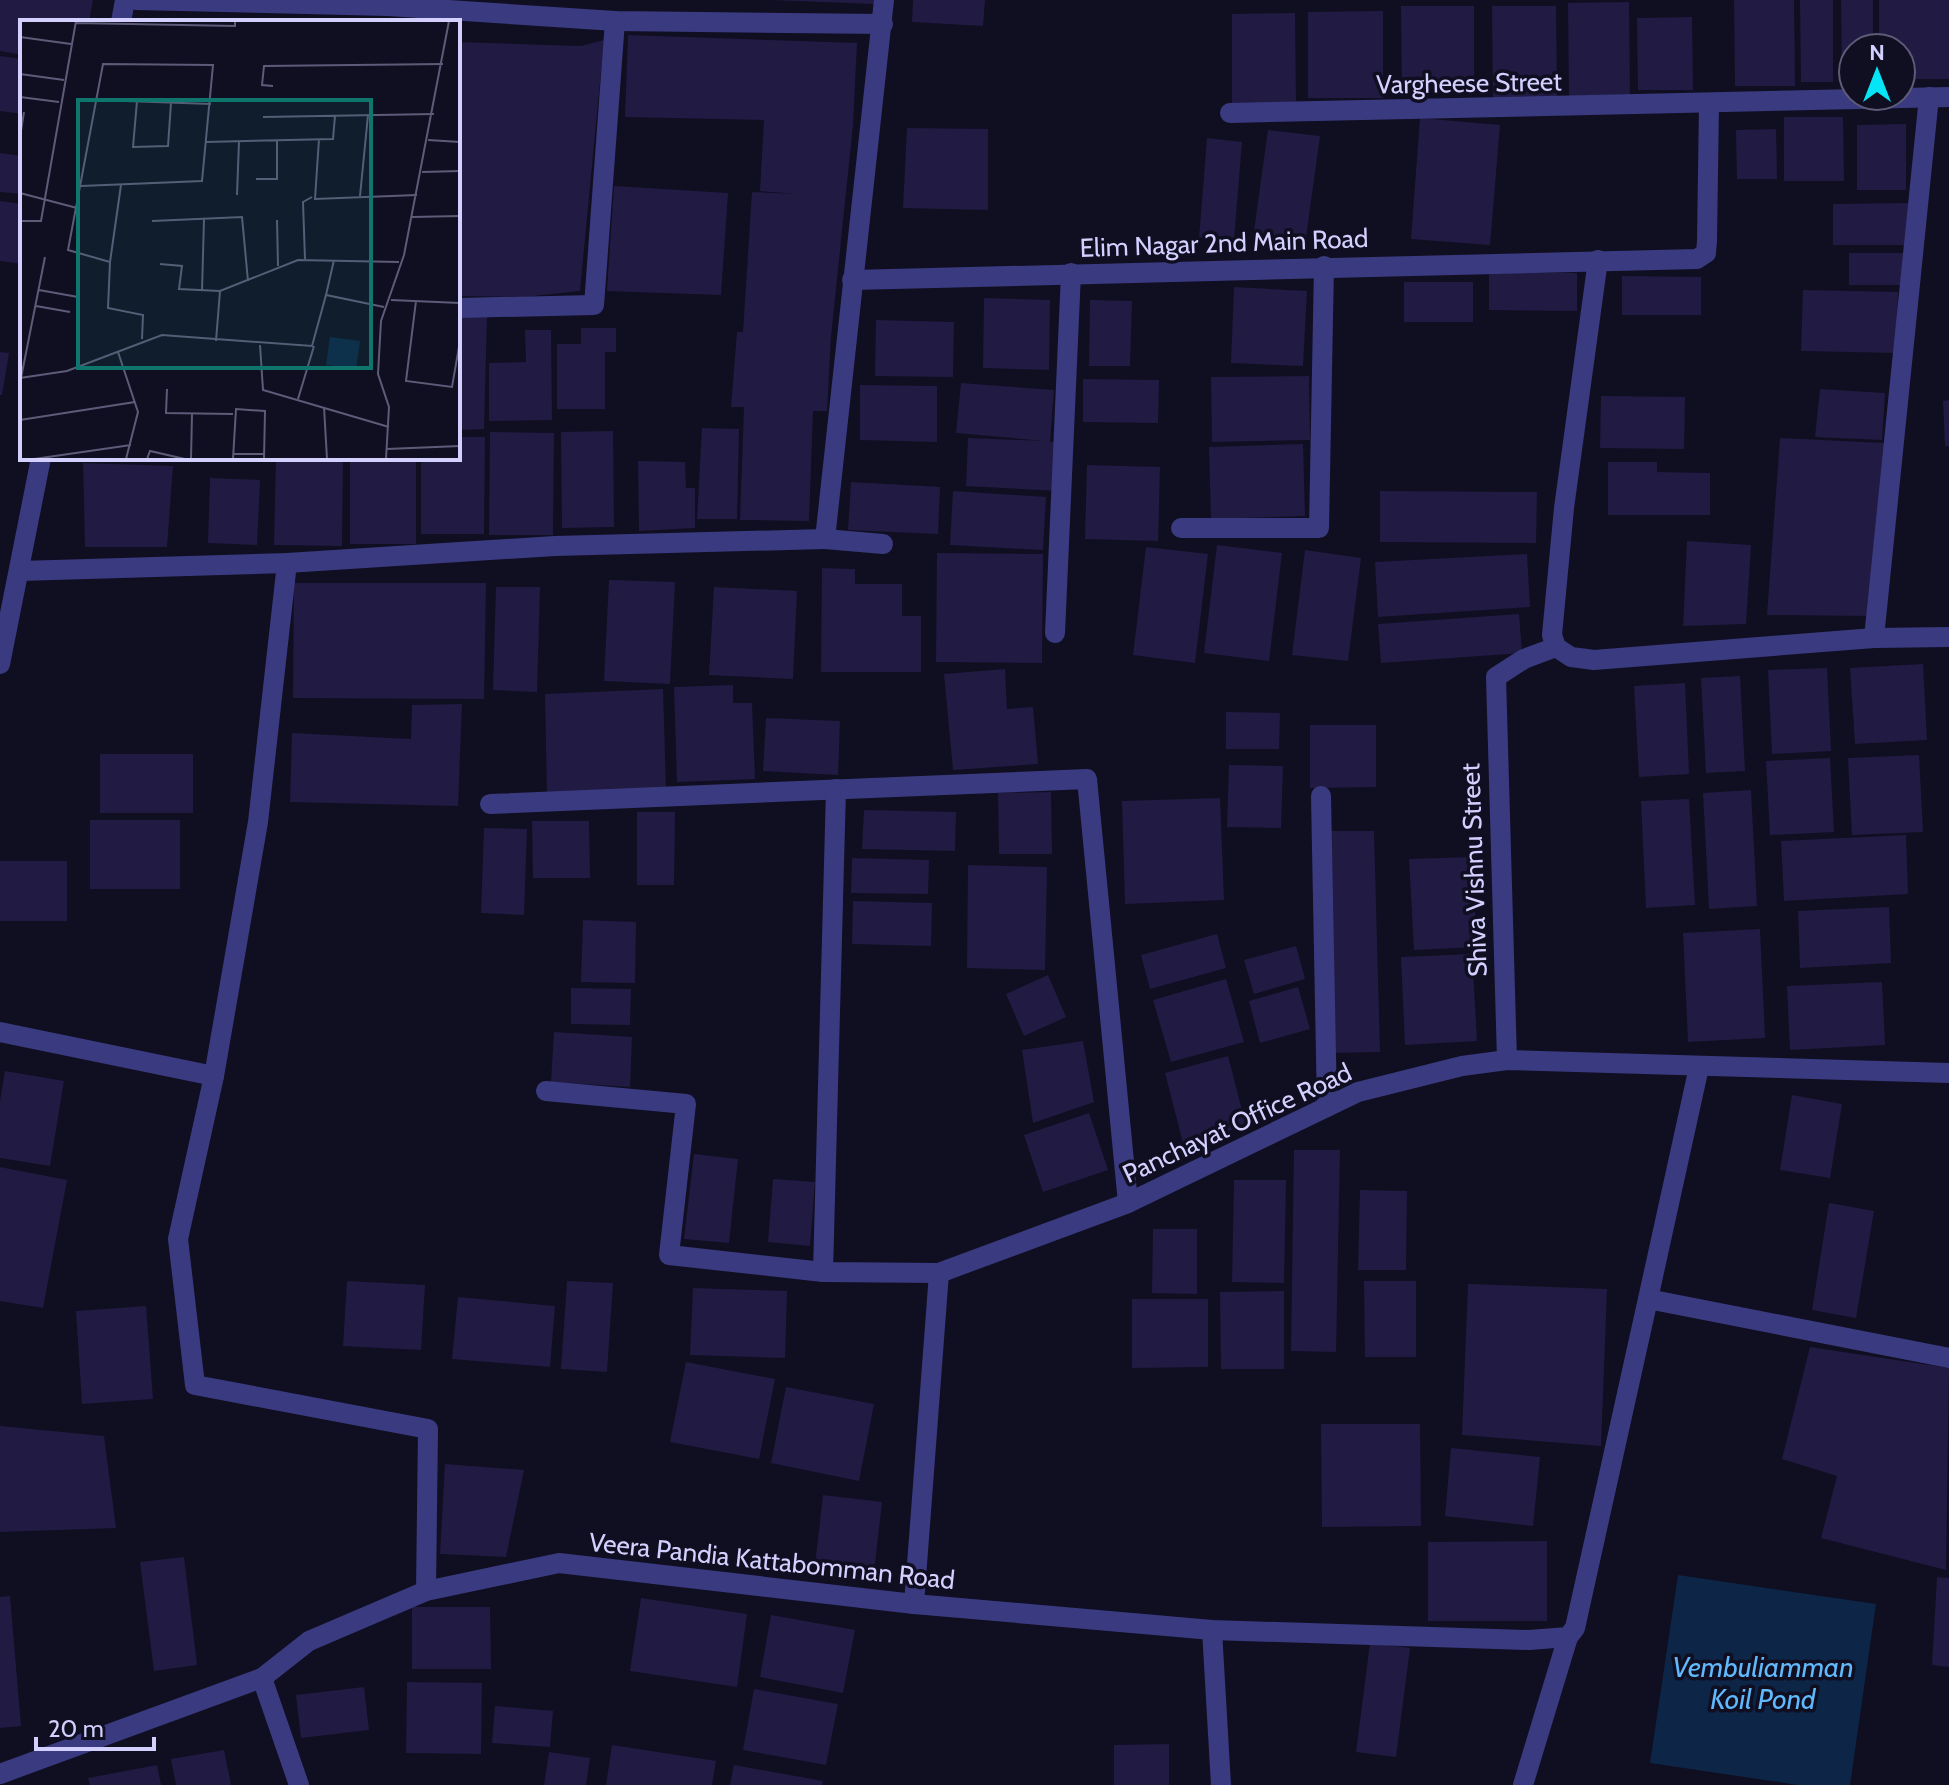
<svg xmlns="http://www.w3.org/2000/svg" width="1949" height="1785" viewBox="0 0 1949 1785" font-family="Cabin,sans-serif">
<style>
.water{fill:#0d2546}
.building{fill:#211a42}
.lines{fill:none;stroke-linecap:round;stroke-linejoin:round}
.minor{stroke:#3a3a80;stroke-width:20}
.labels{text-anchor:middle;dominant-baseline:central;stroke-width:7;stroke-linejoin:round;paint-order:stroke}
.street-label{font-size:26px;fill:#d3cffe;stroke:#100e21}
.water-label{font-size:28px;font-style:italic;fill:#5fb9fc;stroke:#100e21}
.inset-road{fill:none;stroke:#5e5b79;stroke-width:2}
.view{fill:#0f766e;fill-opacity:0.15;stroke:#0f766e;stroke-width:4}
.inset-edge{fill:none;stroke:#d3cffe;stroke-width:4}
</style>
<rect width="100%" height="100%" fill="#100e21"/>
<polygon class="water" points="1678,1575 1876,1604 1850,1785 1798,1785 1650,1763"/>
<g class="building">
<polygon points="0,0 93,0 89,22 22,22 22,55 0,51"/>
<polygon points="770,0 875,0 875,4"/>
<polygon points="913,0 985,0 983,26 912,22"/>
<polygon points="1734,0 1794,0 1795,86 1735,86"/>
<polygon points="1800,0 1833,0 1833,82 1801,82"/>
<polygon points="1841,0 1873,0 1873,48 1853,48 1853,79 1842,79"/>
<polygon points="1879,0 1949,0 1949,79 1901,79 1901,48 1879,48"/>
<polygon points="1629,2 1630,96 1569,97 1568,3"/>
<polygon points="1401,6 1474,6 1474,92 1402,93"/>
<polygon points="1492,6 1556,6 1557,100 1493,100"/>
<polygon points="1383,11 1383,98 1308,98 1308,12"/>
<polygon points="1295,13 1296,105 1232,105 1232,14"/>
<polygon points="1692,17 1693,90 1638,90 1637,18"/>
<polygon points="628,35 857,43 853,125 831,337 827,411 813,411 809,521 740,520 744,407 731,407 737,332 743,332 752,192 796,194 760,191 764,120 625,117"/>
<polygon points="604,40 580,291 524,297 458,296 458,42 581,46"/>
<polygon points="0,56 22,59 22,114 0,111"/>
<polygon points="1784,117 1843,117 1844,181 1784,181"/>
<polygon points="1420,118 1500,125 1490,245 1411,239"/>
<polygon points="1906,124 1906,190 1857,190 1857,125"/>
<polygon points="907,128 988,129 988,210 903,208"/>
<polygon points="1776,129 1777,179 1737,179 1736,130"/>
<polygon points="1268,130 1320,136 1305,245 1253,238"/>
<polygon points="1207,138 1242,142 1234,240 1199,238"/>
<polygon points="0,153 22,156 22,194 0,192"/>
<polygon points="614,186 728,193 721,295 607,291"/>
<polygon points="0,201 22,204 22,264 0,261"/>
<polygon points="1911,203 1911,245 1833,245 1833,204"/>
<polygon points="1849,253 1903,253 1904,285 1849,285"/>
<polygon points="1489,273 1577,273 1577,311 1489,310"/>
<polygon points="1622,276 1701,277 1701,315 1622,315"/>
<rect x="1404" y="282" width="69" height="40"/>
<polygon points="1234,287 1307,291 1303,366 1231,363"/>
<polygon points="1803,290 1898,292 1896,353 1801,351"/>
<polygon points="984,298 1050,300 1049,370 983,368"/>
<polygon points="1090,300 1132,301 1130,366 1089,366"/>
<polygon points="458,317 487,317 484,429 458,430"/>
<polygon points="876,320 954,322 953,377 875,376"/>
<polygon points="581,328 616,328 616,352 605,352 605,409 557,409 557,344 581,344"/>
<polygon points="525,330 551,330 552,420 489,421 489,363 526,362"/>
<polygon points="0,352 9,353 2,395 0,395"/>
<polygon points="1309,376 1310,440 1212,442 1211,377"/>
<polygon points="1083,379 1159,380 1158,423 1083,422"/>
<polygon points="961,383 1054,390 1050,442 1061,442 1058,491 966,486 968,438 1045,441 956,433"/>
<polygon points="860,385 937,386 937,442 860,440"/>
<polygon points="1820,389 1885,393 1882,440 1815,437"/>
<polygon points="1601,396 1685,397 1684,449 1600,448"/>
<polygon points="1949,400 1949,446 1945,446 1943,401"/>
<polygon points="702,428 739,429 737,519 697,519"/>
<polygon points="613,431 614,527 562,528 561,432"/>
<polygon points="490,432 554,433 553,535 489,535"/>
<polygon points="458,437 485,437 484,534 421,534 421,458 458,458"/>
<polygon points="1780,438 1885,443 1868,616 1767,615"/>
<polygon points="1303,444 1305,516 1211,519 1209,447"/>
<polygon points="276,458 343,458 342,546 274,545"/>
<rect x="350" y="458" width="66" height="86"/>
<polygon points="638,461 685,462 686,488 695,488 695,528 639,531"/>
<polygon points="1608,462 1657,462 1657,472 1710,473 1710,515 1608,515"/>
<polygon points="83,463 173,466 167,547 85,547"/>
<polygon points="1087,465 1160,467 1158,541 1085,539"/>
<polygon points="210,478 260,480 257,545 208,543"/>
<polygon points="851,482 940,487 938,534 848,530"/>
<polygon points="953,491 1046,497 1043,550 950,545"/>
<polygon points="1380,491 1537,492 1536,543 1380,542"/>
<polygon points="1687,541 1751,545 1746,624 1683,626"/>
<polygon points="1217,545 1282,553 1269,661 1204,653"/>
<polygon points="1146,547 1208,554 1195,663 1133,655"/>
<polygon points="1305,550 1361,558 1348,661 1292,655"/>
<polygon points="937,553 1043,554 1042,663 936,662"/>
<polygon points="1527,554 1530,607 1378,617 1375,562"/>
<polygon points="822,568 855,569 855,584 902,584 902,616 921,616 921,672 821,672"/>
<polygon points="609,580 675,582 670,684 604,681"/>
<polygon points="294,583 486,583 484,699 293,698"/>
<polygon points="496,587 540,587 537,692 493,690"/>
<polygon points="714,587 797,591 793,679 709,675"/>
<polygon points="1519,614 1522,653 1381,663 1378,624"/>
<polygon points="1923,664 1927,740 1855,744 1850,668"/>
<polygon points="1827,668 1831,751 1772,754 1768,670"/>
<polygon points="1005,669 1007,709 1033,707 1038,764 953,770 944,674"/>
<polygon points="1740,676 1745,771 1706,773 1701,678"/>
<polygon points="1685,683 1689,774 1639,777 1634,686"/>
<polygon points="733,685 733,703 752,703 755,779 677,782 674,687"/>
<polygon points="663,689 666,788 547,796 545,694"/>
<polygon points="462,704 458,806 290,802 292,733 411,739 412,705"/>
<polygon points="1226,712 1280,713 1279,749 1226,749"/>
<polygon points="766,718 840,721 838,775 763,771"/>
<polygon points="1310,725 1376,725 1376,787 1310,788"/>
<rect x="100" y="754" width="93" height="59"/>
<polygon points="1919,755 1923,832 1852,835 1848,758"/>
<polygon points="1830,758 1834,832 1770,835 1766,761"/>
<polygon points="1229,765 1283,766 1281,828 1227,827"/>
<polygon points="1751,790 1757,906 1709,909 1703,793"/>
<polygon points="1051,792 1052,854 999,854 998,793"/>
<polygon points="1220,798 1224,900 1125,904 1122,801"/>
<polygon points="1689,799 1695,905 1646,908 1641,801"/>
<polygon points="864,810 956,812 955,851 862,849"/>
<polygon points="637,812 675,812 674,885 637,885"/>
<rect x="90" y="820" width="90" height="69"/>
<polygon points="532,821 589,821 590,878 533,878"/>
<polygon points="484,828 527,829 524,915 481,913"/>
<polygon points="1325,831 1374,831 1380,1052 1329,1053"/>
<polygon points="1906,835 1908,894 1784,901 1781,841"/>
<polygon points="1472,857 1477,947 1414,950 1409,859"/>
<polygon points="852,858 929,860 928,894 851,893"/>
<rect x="0" y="861" width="67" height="60"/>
<polygon points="968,865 1047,867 1045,970 967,968"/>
<polygon points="853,901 932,903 931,946 852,944"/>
<polygon points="1889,907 1891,963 1800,968 1798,911"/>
<polygon points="583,920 636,922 635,983 581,982"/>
<polygon points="1760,929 1765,1038 1688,1042 1683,933"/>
<polygon points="1217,934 1226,968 1150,989 1141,955"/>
<polygon points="1296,946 1305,979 1254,994 1244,960"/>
<polygon points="1472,954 1477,1041 1405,1045 1401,957"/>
<polygon points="1048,975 1066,1017 1024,1036 1006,994"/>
<polygon points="1226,979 1244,1042 1171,1062 1153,1000"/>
<polygon points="1882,982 1885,1045 1790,1050 1787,986"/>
<polygon points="1298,987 1310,1029 1260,1043 1249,1001"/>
<polygon points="571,988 631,989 630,1025 571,1024"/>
<polygon points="554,1032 632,1037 630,1087 551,1082"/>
<polygon points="1083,1041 1094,1102 1033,1123 1022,1050"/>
<polygon points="1228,1056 1246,1126 1183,1143 1165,1073"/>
<polygon points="5,1071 64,1081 50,1166 0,1158 0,1101"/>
<polygon points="1792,1095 1842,1104 1830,1178 1780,1170"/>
<polygon points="1089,1113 1108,1170 1043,1192 1024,1135"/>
<polygon points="1294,1150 1340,1150 1336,1352 1291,1351"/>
<polygon points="694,1154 738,1159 729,1243 684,1239"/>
<polygon points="0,1167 67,1180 43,1308 0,1301"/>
<polygon points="773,1179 815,1182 810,1246 768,1242"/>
<polygon points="1234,1180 1286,1180 1284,1283 1232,1282"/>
<polygon points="1360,1190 1407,1191 1406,1270 1358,1270"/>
<polygon points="1829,1203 1874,1211 1856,1318 1812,1310"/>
<polygon points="1153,1229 1197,1229 1197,1294 1152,1293"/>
<polygon points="347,1281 425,1285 421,1350 343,1346"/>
<polygon points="567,1281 613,1283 607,1372 561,1369"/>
<polygon points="1364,1281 1416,1281 1416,1357 1365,1357"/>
<polygon points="1468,1284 1607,1289 1601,1446 1462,1435"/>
<polygon points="693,1288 787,1291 785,1358 690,1355"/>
<polygon points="1284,1291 1284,1369 1221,1369 1220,1292"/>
<polygon points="458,1297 555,1306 550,1367 452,1359"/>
<polygon points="1132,1299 1208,1299 1208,1367 1132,1368"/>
<polygon points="146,1306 153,1399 82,1404 76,1311"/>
<polygon points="1810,1347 1949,1368 1946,1570 1821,1538 1837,1476 1782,1459"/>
<polygon points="686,1362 775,1379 759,1459 670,1442"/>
<polygon points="786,1387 874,1404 859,1481 771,1463"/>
<polygon points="1321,1424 1420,1424 1421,1526 1322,1527"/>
<polygon points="0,1426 104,1436 116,1528 0,1532"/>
<polygon points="1451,1448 1540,1457 1533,1526 1445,1516"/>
<polygon points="445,1464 524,1470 506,1557 440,1554"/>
<polygon points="823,1495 882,1502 874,1572 815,1565"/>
<polygon points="1547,1541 1547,1621 1428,1621 1428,1542"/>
<polygon points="184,1557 197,1665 154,1671 140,1562"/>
<polygon points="1937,1577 1949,1578 1949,1667 1932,1665"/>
<polygon points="10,1596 21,1726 0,1728 0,1597"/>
<polygon points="641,1598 747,1614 737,1687 630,1671"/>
<polygon points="412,1607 490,1607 491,1669 412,1669"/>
<polygon points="771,1615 855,1630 843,1693 760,1677"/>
<polygon points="1370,1643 1410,1648 1396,1757 1356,1752"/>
<polygon points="407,1682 482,1683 481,1754 406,1753"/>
<polygon points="364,1687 369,1730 301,1738 296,1695"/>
<polygon points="754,1689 838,1704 826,1765 743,1750"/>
<polygon points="495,1706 553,1711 550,1747 492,1743"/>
<polygon points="1169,1744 1169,1785 1114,1785 1114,1745"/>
<polygon points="612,1745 716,1761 712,1785 606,1785"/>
<polygon points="224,1750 231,1785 176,1785 171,1759"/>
<polygon points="549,1752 590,1758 586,1785 544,1785"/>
<polygon points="157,1765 161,1785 90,1785 88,1778"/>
<polygon points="734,1765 823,1781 822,1785 730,1785"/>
</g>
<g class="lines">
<g class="minor">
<polyline points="136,0 388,6 615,21 883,24"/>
<polyline points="121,22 125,0"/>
<polyline points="1230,113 1949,97"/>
<polyline points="1598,260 1564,508 1552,635 1556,647 1571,657 1594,660 1874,638 1949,637"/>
<polyline points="852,280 1697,259 1706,253 1707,241 1709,104"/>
<polyline points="458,308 594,305 615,21"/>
<polyline points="1181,528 1319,528 1324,266"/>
<polyline points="825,539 883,544"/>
<polyline points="20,571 287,563 555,546 825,539 884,0"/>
<polyline points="1055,633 1071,273"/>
<polyline points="1874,638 1929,97"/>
<polyline points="0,664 41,458"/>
<polyline points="1321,796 1327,1107"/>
<polyline points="490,804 1087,779 1128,1203"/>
<polyline points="0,1032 214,1076 178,1239 195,1385 428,1429 426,1591"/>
<polyline points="1507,1060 1496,677 1524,659 1556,647"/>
<polyline points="214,1076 258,822 287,563"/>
<polyline points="546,1091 686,1104 669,1255 823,1272 939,1273 1128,1203 1358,1092 1462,1066 1507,1060 1949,1073"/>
<polyline points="823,1272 836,789"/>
<polyline points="1648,1299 1699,1067"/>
<polyline points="914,1604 939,1273"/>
<polyline points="1212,1630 1221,1785"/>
<polyline points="262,1678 299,1785"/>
<polyline points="0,1774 262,1678 309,1641 426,1591 559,1563 914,1604 1212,1630 1529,1640 1568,1637 1575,1628 1648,1299 1949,1358"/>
<polyline points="1523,1785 1568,1637"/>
</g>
</g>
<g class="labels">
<g class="street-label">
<text transform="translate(1469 83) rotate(-1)">Vargheese Street</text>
<text transform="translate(1224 243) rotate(-2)">Elim Nagar 2nd Main Road</text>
<text transform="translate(1474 870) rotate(-92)">Shiva Vishnu Street</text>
<text transform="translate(1237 1123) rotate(-25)">Panchayat Office Road</text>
<text transform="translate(772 1561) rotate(6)">Veera Pandia Kattabomman Road</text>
</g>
<g class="water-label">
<text x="1763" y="1667">Vembuliamman<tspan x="1763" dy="32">Koil Pond</tspan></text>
</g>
</g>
<g transform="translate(20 20)">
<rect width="440" height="440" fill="#100e21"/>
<path d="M310,317L340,321L336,349L306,345Z" fill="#0d2546"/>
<path class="inset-road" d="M56,3L215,6V1M0,17L51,24M0,54L44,60M253,66L242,65L244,46L423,44M0,77L39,82M77,80L191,84M117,81L113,127L148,126L151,83M243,97L414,94M0,117L4,92M299,119L295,179L397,175M408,120L440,122M186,122L313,119L315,96M402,152L440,151M236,159H257V120M61,166L182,161L193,45L83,44L48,230L90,242L88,288L123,295L122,319M0,173L57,188M217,175L219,121M340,176L348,95M392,197L440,196M257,200L258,246M0,201H21L56,1M132,201L222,197L228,261M285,239L283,182L292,177M90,242L101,165M140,244L162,246L159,269L200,271L278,240L379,242M19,270L58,277M182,271L184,199M306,275L314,240M371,280L440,283M396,281L386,361L432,367L440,321M16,286L50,292M196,321L200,271M240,325L243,370L369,407M98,332L118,392L106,439M0,358L47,351L142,315L292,326L306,275L364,287M1,358L25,237M147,369L146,393L213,394M278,379L294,326M304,387L307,439M0,400L115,382M367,429L440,426M213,434H244M14,439L111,425M127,439L130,431L165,439M171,439L172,394M213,439L216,389L245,391L244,439M366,439L369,387L358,354L361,301L384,235L429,1"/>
<path class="view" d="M58,80H351V348H58Z"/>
<rect width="440" height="440" class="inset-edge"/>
</g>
<g transform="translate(1877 72)"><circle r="38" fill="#100e21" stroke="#5e5b79" stroke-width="2"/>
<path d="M0-6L14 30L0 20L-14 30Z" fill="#05e5f5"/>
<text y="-12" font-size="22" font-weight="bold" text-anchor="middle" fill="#d3cffe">N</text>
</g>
<path d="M36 1737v12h118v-12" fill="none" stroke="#d3cffe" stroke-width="4"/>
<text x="48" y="1737" font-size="24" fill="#d3cffe" stroke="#100e21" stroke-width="6" paint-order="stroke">20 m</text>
</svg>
